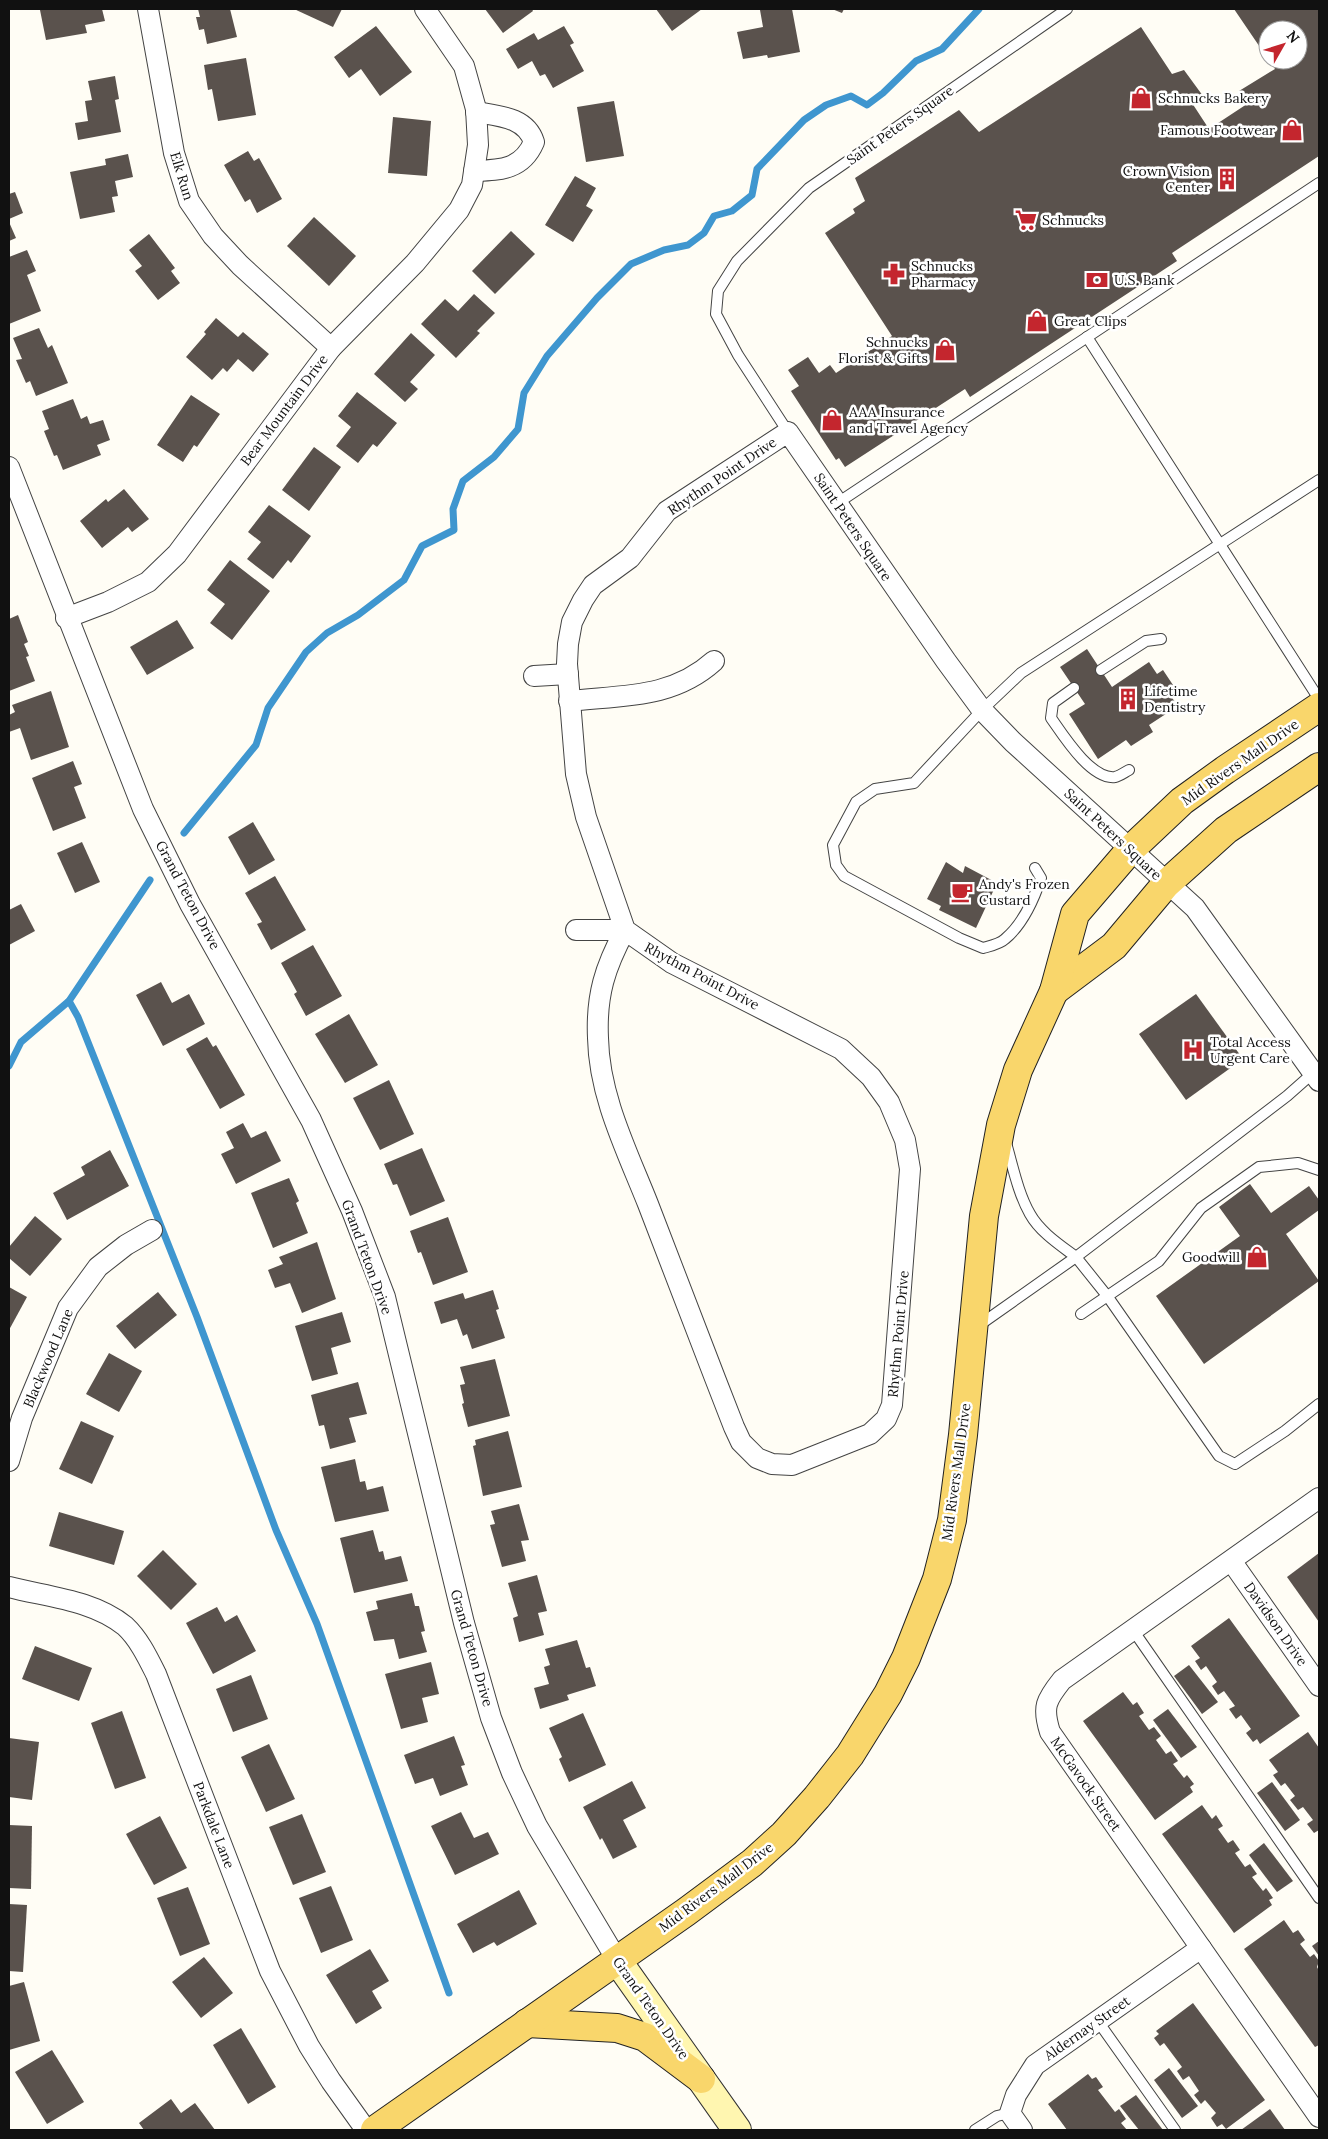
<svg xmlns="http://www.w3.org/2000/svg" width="1328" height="2139" viewBox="0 0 1328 2139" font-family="Lora,serif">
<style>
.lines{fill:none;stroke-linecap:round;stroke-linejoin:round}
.stream{stroke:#3f96cf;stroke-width:7}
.building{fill:#5a524d}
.lane-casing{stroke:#444;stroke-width:12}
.street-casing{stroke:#444;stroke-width:22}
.secondary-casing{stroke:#333;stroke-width:30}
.primary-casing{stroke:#222;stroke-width:30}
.lane{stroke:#fff;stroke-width:10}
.street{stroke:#fff;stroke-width:20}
.secondary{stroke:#fff6b0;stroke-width:28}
.primary{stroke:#f9d66b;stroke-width:28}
.labels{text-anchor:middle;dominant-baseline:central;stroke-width:5;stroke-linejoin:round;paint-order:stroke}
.poi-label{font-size:14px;fill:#111;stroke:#fff;text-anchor:start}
.street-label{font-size:14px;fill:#111;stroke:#fff}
</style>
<rect width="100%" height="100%" fill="#fffdf5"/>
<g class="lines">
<g class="stream">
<polyline points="184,833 256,745 268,708 306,652 327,633 358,615 404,580 422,546 454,530 453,509 463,481 494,457 518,429 524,393 547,356 597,298 631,264 664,250 688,245 704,233 714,216 732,211 752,195 757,169 804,120 826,105 851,96 867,105 883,93 916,61 942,49 979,9"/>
<polyline points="69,1001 78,1017 197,1317 276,1530 317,1624 449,1993"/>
<polyline points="9,1066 21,1042 69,1001 150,880"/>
</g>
</g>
<g class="building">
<polygon points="102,9 105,21 85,25 87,33 46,40 40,10"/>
<polygon points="198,9 230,9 237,37 207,44 204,29 199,30 196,17 200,17"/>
<polygon points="294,9 342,9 333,27"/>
<polygon points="485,9 532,9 533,11 503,33"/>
<polygon points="656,9 702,9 672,31"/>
<polygon points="766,9 792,9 800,52 768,58 767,55 743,59 737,32 763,27 760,10"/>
<polygon points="832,9 844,9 842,13"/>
<polygon points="1234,9 1319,9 1319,156 1172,253 1177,261 970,397 965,389 845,467 839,458 836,460 791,391 799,386 788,370 808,357 819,373 830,365 836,373 892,336 825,233 855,213 853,209 865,201 855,178 959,110 979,132 1141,27 1172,74 1184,70 1203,96 1192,103 1209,129 1247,104 1239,91 1275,69 1269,60 1298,60 1298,30 1268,30 1268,59"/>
<polygon points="376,26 412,72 380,96 361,69 349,78 334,57"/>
<polygon points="564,26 574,43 570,45 584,71 553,88 545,74 540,76 532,61 518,69 506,49 534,33 538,40"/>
<polygon points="246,58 256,115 218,121 212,89 208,90 204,65"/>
<polygon points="115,76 119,99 115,100 121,132 78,140 75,123 88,121 85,101 92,100 88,81"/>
<polygon points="614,101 624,156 586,162 577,107"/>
<polygon points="393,117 431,121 427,176 388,173"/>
<polygon points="248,151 254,161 259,158 282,199 257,213 250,199 245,202 224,165"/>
<polygon points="128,154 133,177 115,181 118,196 112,197 115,212 80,219 70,172 106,165 105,159"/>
<polygon points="575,176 596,188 586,206 593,210 573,242 545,225"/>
<polygon points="15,192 23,213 9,219 9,194"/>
<polygon points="314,217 356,256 329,286 287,246"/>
<polygon points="9,222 16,238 9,241"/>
<polygon points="511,231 535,254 495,294 472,271"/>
<polygon points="149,234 175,268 171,271 180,283 158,300 135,271 142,266 129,250"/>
<polygon points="27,250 36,271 27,275 41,311 9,324 9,257"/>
<polygon points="474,294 495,313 477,331 480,333 456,358 421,324 445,299 458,311"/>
<polygon points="216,318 238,337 243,332 269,354 253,372 238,359 227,372 223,368 212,380 186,357 206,334 204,332"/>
<polygon points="39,328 48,348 52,345 68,383 36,396 30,381 26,383 16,360 22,359 13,338"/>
<polygon points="411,333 435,355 410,382 418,389 405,402 374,374"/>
<polygon points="357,392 397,423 377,447 373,444 358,463 336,446 351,427 338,416"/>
<polygon points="191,395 220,414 197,447 194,445 183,462 157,445"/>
<polygon points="73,399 81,419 87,416 90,424 103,420 110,440 97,445 101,455 63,470 57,455 54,456 44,431 49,429 42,411"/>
<polygon points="314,447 341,467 309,511 282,490"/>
<polygon points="124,489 149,519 132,532 128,527 102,548 80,521 106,499 108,502"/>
<polygon points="269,505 311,536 291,563 288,560 273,579 247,559 261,542 248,532"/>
<polygon points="230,560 270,591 232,640 210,623 225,604 207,590"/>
<polygon points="18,615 28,642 24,644 29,656 26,657 35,681 9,691 9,619"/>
<polygon points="177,620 194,648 147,675 130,647"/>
<polygon points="1087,649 1112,687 1149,662 1157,674 1163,670 1177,691 1170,695 1178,706 1149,725 1153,732 1131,746 1126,740 1098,759 1069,714 1085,704 1060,667"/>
<polygon points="51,691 69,747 31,760 20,728 9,732 9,715 15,712 12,705"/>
<polygon points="73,761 82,784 74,787 86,818 53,831 32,778"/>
<polygon points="253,822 275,860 249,875 228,837"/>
<polygon points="82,842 100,882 75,893 57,853"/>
<polygon points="946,862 963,873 965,866 997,883 976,928 939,910 941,906 927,899"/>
<polygon points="275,876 306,930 271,950 257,924 262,922 245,893"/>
<polygon points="21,904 35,931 9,945 9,910"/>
<polygon points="313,945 342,996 306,1016 294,994 297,992 281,963"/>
<polygon points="161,982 172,1003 189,994 205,1024 163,1046 136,995"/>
<polygon points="1196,994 1243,1059 1186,1100 1139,1034"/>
<polygon points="349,1014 378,1065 345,1083 315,1034"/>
<polygon points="207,1037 213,1047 216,1045 245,1095 220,1109 186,1049"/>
<polygon points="389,1080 414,1134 380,1150 353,1098"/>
<polygon points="243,1123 251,1138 266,1131 281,1161 236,1184 221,1154 234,1148 226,1132"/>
<polygon points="422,1148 445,1201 410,1216 397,1184 393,1185 384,1164"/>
<polygon points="110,1150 129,1186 67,1220 53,1193 85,1175 81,1167"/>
<polygon points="289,1178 299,1201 296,1203 308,1233 273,1248 251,1193"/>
<polygon points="1250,1184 1271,1213 1309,1186 1319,1200 1319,1210 1286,1234 1319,1281 1204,1364 1156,1296 1240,1236 1219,1207"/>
<polygon points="35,1216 62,1239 30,1276 9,1258 9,1247"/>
<polygon points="448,1217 468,1272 433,1285 421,1252 418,1253 410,1231"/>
<polygon points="317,1242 336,1299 302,1313 290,1283 275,1288 268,1270 283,1264 279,1257"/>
<polygon points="9,1287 27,1297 9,1330"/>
<polygon points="493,1290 499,1309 496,1310 505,1338 472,1349 467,1334 463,1336 457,1319 441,1324 434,1302 463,1293 465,1299"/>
<polygon points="158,1292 177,1315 135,1349 116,1326"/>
<polygon points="342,1312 351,1342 331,1348 338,1374 312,1381 295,1326"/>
<polygon points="109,1353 142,1371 119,1412 86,1394"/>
<polygon points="495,1359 510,1416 468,1427 462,1404 464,1403 460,1385 465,1384 460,1367"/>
<polygon points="358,1382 367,1414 349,1418 356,1442 330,1449 324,1425 319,1426 311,1395"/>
<polygon points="81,1421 114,1436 92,1484 59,1469"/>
<polygon points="508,1431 522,1487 483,1496 473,1446 476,1445 475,1440"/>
<polygon points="355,1459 360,1482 365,1481 367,1490 383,1486 389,1511 335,1522 321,1467"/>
<polygon points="519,1504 529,1540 521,1541 526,1561 502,1567 490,1525 495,1524 491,1511"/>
<polygon points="59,1512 124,1531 114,1565 49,1546"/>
<polygon points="373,1530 379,1552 383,1551 385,1560 401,1556 408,1581 354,1593 340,1538"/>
<polygon points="163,1550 197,1584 171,1610 137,1576"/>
<polygon points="1319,1553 1319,1622 1287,1577"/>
<polygon points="537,1575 547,1611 538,1613 544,1635 519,1642 513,1618 518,1616 508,1583"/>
<polygon points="412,1593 415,1606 419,1606 425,1631 421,1632 427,1652 399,1659 394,1639 374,1641 366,1612 378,1609 376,1601"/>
<polygon points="217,1607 225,1622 237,1615 256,1651 213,1674 186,1623"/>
<polygon points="1229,1618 1300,1716 1260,1744 1257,1739 1253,1742 1246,1733 1251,1729 1241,1715 1236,1719 1229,1709 1235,1706 1224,1691 1218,1695 1212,1686 1217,1682 1206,1666 1201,1670 1195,1661 1200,1658 1191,1646"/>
<polygon points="577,1640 586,1668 590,1667 596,1686 567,1695 569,1700 540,1709 534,1688 549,1684 544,1667 550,1665 545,1649"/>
<polygon points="35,1646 92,1668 79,1701 22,1679"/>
<polygon points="431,1662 439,1694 422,1698 428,1722 401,1729 385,1674"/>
<polygon points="1189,1665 1218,1702 1202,1714 1174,1676"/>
<polygon points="251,1675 268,1719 233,1732 216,1689"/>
<polygon points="1123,1692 1133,1705 1137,1702 1144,1713 1139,1716 1149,1730 1154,1727 1161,1736 1156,1740 1166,1754 1171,1751 1178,1761 1173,1764 1184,1778 1187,1775 1194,1784 1190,1787 1193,1792 1155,1820 1083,1721"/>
<polygon points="1168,1709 1197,1747 1181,1758 1153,1720"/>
<polygon points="122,1711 146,1778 115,1789 91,1723"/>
<polygon points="583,1713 606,1765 569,1782 559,1759 562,1757 549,1728"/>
<polygon points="1308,1732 1319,1748 1319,1830 1314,1833 1307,1824 1313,1820 1303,1807 1298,1810 1290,1800 1295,1796 1285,1783 1281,1786 1273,1775 1278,1772 1269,1760"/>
<polygon points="454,1736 465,1765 461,1766 468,1785 440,1796 433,1778 415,1784 404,1755"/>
<polygon points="9,1738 39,1742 32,1800 9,1797"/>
<polygon points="269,1744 295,1799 266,1812 241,1757"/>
<polygon points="632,1781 646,1808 623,1820 637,1847 613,1859 602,1838 600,1840 583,1807"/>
<polygon points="1272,1782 1300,1820 1285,1831 1257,1793"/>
<polygon points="1202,1805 1212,1819 1216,1815 1223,1826 1218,1829 1228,1843 1233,1840 1240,1850 1235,1853 1245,1867 1250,1864 1257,1874 1252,1877 1263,1891 1266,1888 1273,1898 1269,1900 1272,1905 1234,1933 1162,1834"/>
<polygon points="461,1812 474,1838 488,1832 499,1854 455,1875 431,1826"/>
<polygon points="302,1814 326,1872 293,1885 269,1827"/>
<polygon points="160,1816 187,1868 154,1885 126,1834"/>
<polygon points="9,1825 32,1826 31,1889 9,1888"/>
<polygon points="1264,1843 1293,1881 1277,1892 1249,1855"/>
<polygon points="331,1886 353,1940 321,1953 299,1898"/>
<polygon points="188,1887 210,1944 180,1956 157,1898"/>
<polygon points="519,1890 537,1924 497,1946 494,1942 473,1953 457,1924"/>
<polygon points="9,1904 27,1905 23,1972 9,1971"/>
<polygon points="1284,1920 1293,1933 1298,1930 1305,1940 1300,1944 1310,1957 1314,1954 1319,1961 1317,1967 1319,1971 1319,2045 1315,2047 1244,1949"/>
<polygon points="1319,1941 1319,1956 1312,1946"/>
<polygon points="370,1949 389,1981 372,1991 382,2008 356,2024 326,1975"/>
<polygon points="204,1957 233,1993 201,2018 172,1982"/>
<polygon points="24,1982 40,2041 9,2050 9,1986"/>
<polygon points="1193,2003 1265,2100 1226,2129 1222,2124 1217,2127 1211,2118 1216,2113 1205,2100 1201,2104 1194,2095 1199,2091 1189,2076 1183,2080 1177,2071 1182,2067 1164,2043 1160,2046 1154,2038 1159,2034 1156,2031"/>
<polygon points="241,2028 276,2087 248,2104 213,2045"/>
<polygon points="52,2050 84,2102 47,2124 15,2072"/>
<polygon points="1169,2068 1198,2106 1182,2118 1154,2080"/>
<polygon points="1088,2074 1092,2079 1096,2077 1103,2087 1098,2090 1115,2112 1119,2109 1126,2119 1121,2123 1127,2130 1067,2130 1048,2104"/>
<polygon points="1136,2095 1163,2130 1139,2130 1120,2106"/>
<polygon points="171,2099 181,2113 195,2103 215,2130 144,2130 139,2123"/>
<polygon points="1270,2109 1285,2130 1241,2130"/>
</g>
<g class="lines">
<g class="lane-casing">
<g id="lane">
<polyline points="1087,337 1319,699"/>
<polyline points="788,432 738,355 716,314 718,291 737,261 809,188 1067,9"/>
<polyline points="836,504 1319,183"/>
<polyline points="1101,670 1146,641 1161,639"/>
<path d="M1074,688L1053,703L1051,718C1063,735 1091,780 1115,777C1120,776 1125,772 1129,770"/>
<path d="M1035,868L1041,878C1034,899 1022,925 1005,939C1000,944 990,946 983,948L959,938L844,876L836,865L833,845L856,802L875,789L914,783L982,710L1021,673L1319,480"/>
<polyline points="1313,1073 1287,1096 1076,1257 1108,1297 1219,1456 1235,1464 1285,1431 1319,1404"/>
<polyline points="1081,1314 1159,1261 1201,1208 1259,1167 1298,1163 1319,1170"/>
<path d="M978,1326L1076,1257C1060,1245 1040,1232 1030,1214C1018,1193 1013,1167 1006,1143"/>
<polyline points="1133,1630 1319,1898"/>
<polyline points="1097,2020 1175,2130"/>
<polyline points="975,2130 997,2116 1010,2113"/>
</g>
</g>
<g class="street-casing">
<g id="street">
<polyline points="148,9 174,153 189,201 213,236 240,265 331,348"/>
<path d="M474,171C500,170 522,170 534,142C526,117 499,116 476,112"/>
<polyline points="9,467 143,809 190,904 311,1120 352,1211 385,1297 464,1623 491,1718 512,1773 537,1826 617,1960"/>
<polyline points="66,618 108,602 148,582 177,554 331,348 415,263 459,210 472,185 478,145 476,109 464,66 425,9"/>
<polyline points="534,676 568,674"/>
<path d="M569,701C622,695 672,699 714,661"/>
<path d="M576,930H625L672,963L841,1049L871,1077L889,1102L905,1140L910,1169L892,1405L886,1419L870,1434L792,1465L772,1464L757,1458L741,1442L734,1427C705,1353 677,1279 648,1204C627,1151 599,1096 598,1038C596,995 605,967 625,930L586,817L576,774L567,664L568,644L572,622L583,600L593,585L630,558L667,511L788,432L946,661L982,710L1013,742L1195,908L1319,1081"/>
<polyline points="9,1461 22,1418 68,1308 98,1267 126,1245 152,1230"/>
<path d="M1319,1498L1062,1680C1046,1700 1042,1707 1050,1732L1319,2117"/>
<polyline points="1232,1562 1319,1686"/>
<path d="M9,1587C48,1597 93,1600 125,1626C139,1639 148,1658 156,1674L270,1971L309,2046L331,2081L366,2130"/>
<polyline points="1022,2130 1010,2113 1016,2095 1035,2065 1201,1948"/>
</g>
</g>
<g class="secondary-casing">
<polyline id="secondary" points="617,1960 737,2130"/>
</g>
<g class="primary-casing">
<g id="primary">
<polyline points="1054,991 1114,946 1166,884 1226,830 1319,767"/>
<polyline points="527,2023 617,2028 645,2037 701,2079"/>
<polyline points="375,2130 686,1912 752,1863 784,1834 817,1797 850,1755 888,1694 906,1658 937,1579 952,1520 963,1435 984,1216 1001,1125 1018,1070 1054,991 1075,914 1130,850 1182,801 1225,770 1319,707"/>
</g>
</g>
<use href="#lane" class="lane"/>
<use href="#street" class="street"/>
<use href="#secondary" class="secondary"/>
<use href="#primary" class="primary"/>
</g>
<defs>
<g id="shop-bare" transform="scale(1.725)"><path d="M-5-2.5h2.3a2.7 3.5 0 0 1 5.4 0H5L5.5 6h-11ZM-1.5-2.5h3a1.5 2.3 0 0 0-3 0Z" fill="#c4262e" stroke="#fff" stroke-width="2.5" paint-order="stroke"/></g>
<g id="building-bare" transform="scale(1.725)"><path d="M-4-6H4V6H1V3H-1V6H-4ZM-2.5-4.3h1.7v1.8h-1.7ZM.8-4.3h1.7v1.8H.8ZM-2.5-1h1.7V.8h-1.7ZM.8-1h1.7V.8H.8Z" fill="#c4262e" stroke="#fff" stroke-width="2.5" paint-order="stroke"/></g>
<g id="supermarket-bare" transform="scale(1.725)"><path d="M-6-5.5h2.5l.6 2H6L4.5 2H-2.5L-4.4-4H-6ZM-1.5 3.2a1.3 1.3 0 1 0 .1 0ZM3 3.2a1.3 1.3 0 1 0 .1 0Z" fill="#c4262e" stroke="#fff" stroke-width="2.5" paint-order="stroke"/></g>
<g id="pharmacy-bare" transform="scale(1.725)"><path d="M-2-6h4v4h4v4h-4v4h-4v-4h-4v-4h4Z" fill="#c4262e" stroke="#fff" stroke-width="2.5" paint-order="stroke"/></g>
<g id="bank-bare" transform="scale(1.725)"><path d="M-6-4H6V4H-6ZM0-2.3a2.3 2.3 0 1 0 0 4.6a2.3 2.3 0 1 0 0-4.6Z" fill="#c4262e" stroke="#fff" stroke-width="2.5" paint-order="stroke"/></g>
<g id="cafe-bare" transform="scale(1.725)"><path d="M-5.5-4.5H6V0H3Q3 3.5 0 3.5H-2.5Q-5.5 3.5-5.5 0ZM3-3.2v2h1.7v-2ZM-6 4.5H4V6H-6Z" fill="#c4262e" stroke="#fff" stroke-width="2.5" paint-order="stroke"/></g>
<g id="hospital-bare" transform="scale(1.725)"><path d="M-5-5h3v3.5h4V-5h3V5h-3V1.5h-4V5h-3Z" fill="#c4262e" stroke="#fff" stroke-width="2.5" paint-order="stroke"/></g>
</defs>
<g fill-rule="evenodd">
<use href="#shop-bare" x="1141" y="98"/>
<use href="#shop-bare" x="1292" y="130"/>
<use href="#building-bare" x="1227" y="179"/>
<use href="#supermarket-bare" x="1026" y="220"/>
<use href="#pharmacy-bare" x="894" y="274"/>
<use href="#bank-bare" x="1097" y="280"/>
<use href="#shop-bare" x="1037" y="321"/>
<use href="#shop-bare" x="945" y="350"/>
<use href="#shop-bare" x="832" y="420"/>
<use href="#building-bare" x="1128" y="699"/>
<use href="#cafe-bare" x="962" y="892"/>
<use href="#hospital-bare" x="1193" y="1050"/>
<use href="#shop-bare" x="1257" y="1257"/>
</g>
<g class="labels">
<g class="poi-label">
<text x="1158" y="98">Schnucks Bakery</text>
<text x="1275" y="130" text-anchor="end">Famous Footwear</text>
<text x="1210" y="171" text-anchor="end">Crown Vision<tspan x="1210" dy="16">Center</tspan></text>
<text x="1042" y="220">Schnucks</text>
<text x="911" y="266">Schnucks<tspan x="911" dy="16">Pharmacy</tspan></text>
<text x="1114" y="280">U.S. Bank</text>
<text x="1054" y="321">Great Clips</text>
<text x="928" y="342" text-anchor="end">Schnucks<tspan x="928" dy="16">Florist &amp; Gifts</tspan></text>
<text x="849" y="412">AAA Insurance<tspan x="849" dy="16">and Travel Agency</tspan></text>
<text x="1144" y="691">Lifetime<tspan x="1144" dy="16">Dentistry</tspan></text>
<text x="979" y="884">Andy's Frozen<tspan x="979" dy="16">Custard</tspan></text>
<text x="1210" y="1042">Total Access<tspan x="1210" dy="16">Urgent Care</tspan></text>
<text x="1240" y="1257" text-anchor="end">Goodwill</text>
</g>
<g class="street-label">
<text transform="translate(900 125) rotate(-35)">Saint Peters Square</text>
<text transform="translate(182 176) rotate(73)">Elk Run</text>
<text transform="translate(284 410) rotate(-53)">Bear Mountain Drive</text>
<text transform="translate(722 476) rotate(-34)">Rhythm Point Drive</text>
<text transform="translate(853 527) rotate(56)">Saint Peters Square</text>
<text transform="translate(1240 762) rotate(-35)">Mid Rivers Mall Drive</text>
<text transform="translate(1113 834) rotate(43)">Saint Peters Square</text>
<text transform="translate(188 895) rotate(62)">Grand Teton Drive</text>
<text transform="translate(702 976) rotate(28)">Rhythm Point Drive</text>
<text transform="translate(367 1257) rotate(70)">Grand Teton Drive</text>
<text transform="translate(898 1334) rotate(-85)">Rhythm Point Drive</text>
<text transform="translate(48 1358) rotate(-67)">Blackwood Lane</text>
<text transform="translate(956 1472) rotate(-82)">Mid Rivers Mall Drive</text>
<text transform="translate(1276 1624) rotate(55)">Davidson Drive</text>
<text transform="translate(472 1648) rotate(74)">Grand Teton Drive</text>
<text transform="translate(1086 1784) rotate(55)">McGavock Street</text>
<text transform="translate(214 1825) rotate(69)">Parkdale Lane</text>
<text transform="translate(716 1887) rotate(-37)">Mid Rivers Mall Drive</text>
<text transform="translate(651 2008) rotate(55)">Grand Teton Drive</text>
<text transform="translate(1087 2028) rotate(-35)">Aldernay Street</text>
</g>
</g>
<rect width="1328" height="2139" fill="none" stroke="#111111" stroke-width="20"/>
<g transform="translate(1283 45) rotate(51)"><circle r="24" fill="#ffffff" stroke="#a0a0a0"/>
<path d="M0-4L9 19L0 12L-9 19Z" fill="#c4262e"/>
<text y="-8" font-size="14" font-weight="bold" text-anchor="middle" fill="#111111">N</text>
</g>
</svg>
